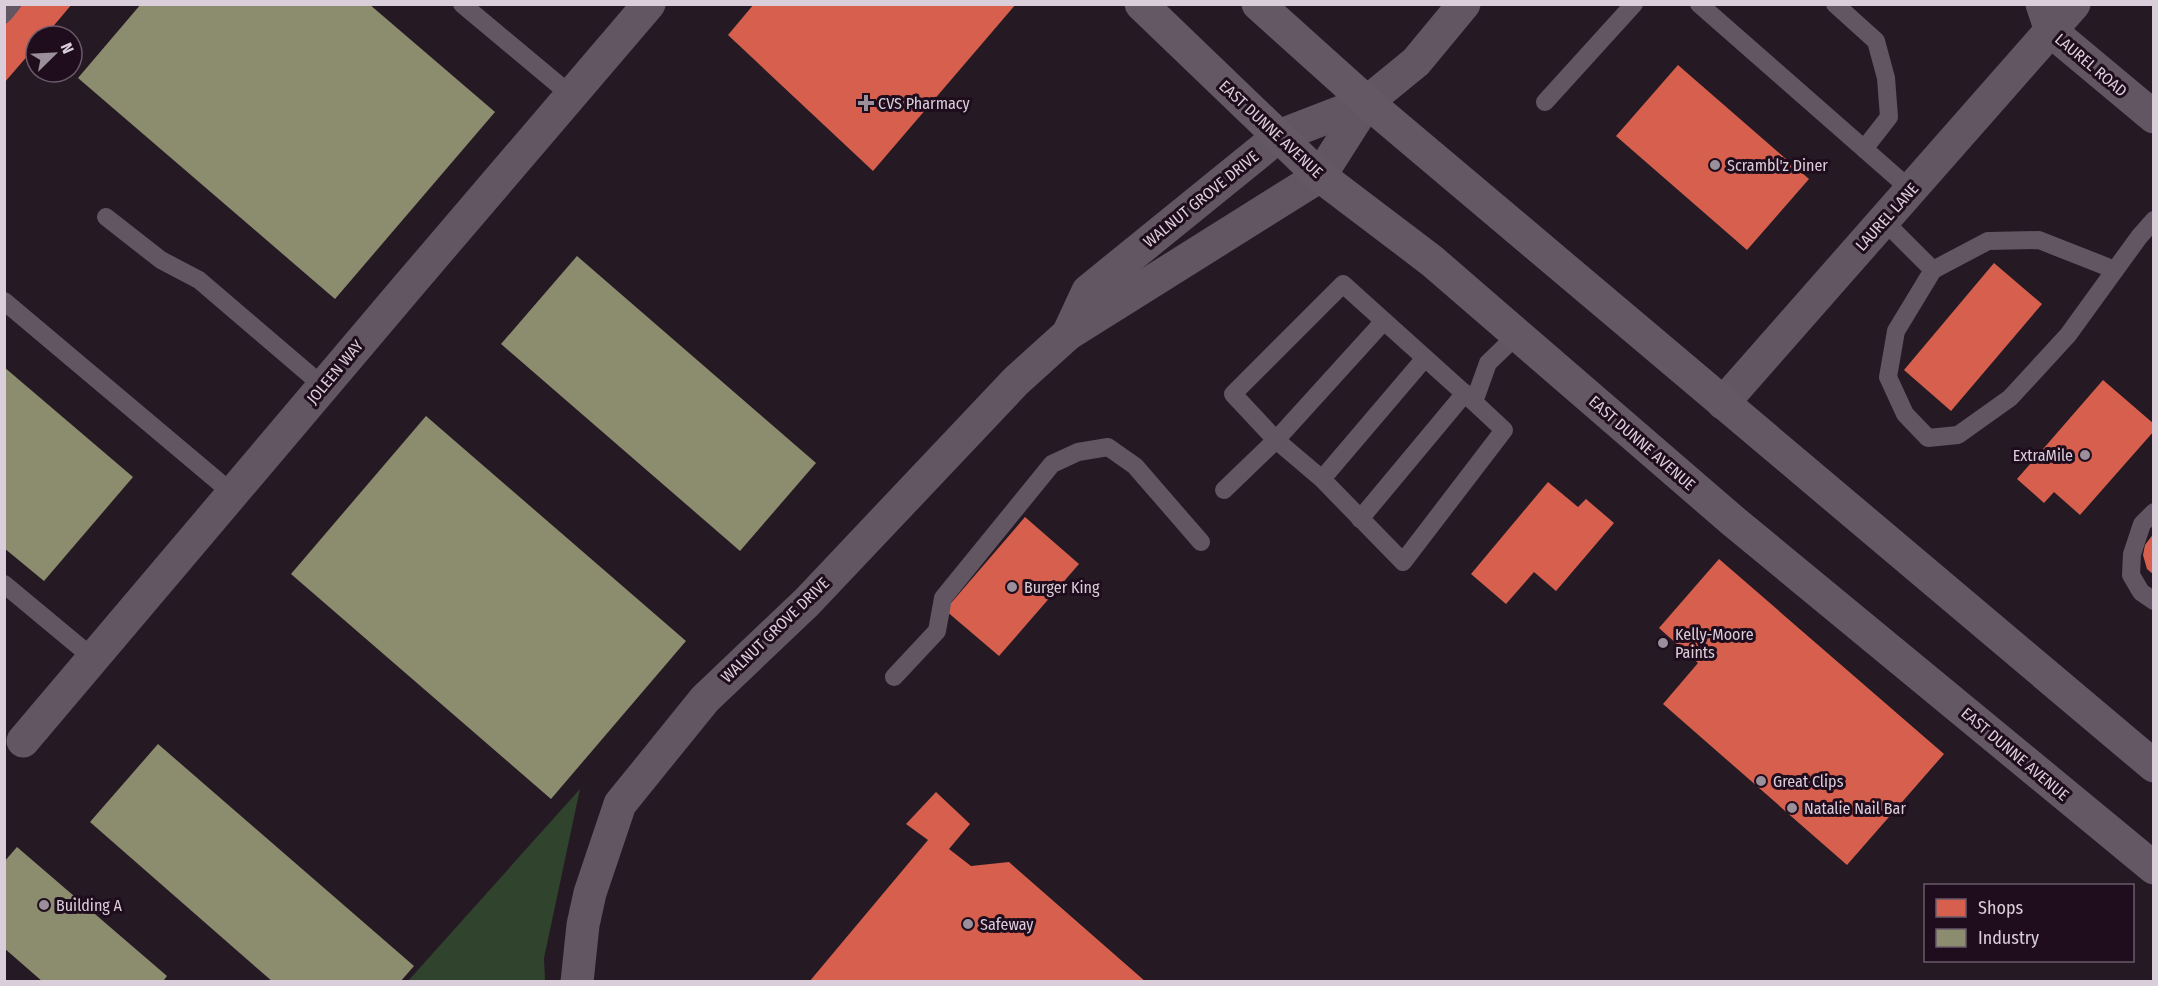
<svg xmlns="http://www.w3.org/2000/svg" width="2158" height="986" viewBox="0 0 2158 986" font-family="'Fira Sans Condensed',sans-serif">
<rect width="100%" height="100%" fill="#251a24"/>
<path fill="#30432c" d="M580,789l-36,169 1,23h-137z"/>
<g fill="#d6604d">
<path d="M23,4h49l-27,32h-9v10l-32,37v-57z"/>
<path d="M754,4h262l-143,167 -145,-136z"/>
<path d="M1678,65l131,114 -62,71 -131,-114z"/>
<path d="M1994,263l48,41 -91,107 -47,-41z"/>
<path d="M2103,380l51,44v7l-74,84 -26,-23 -10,11 -27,-24z"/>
<path d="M1548,482l30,25 8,-8 28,24 -58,68 -22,-19 -28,32 -35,-30z"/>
<path d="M1025,517l54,47 -80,92 -54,-46z"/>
<path d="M2154,533v42l-7,-6 -4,-14 2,-10z"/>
<path d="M1719,559l225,195 -97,111 -184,-161 35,-41 -39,-35z"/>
<path d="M936,792l34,32 -21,25 22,17 38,-4 137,120h-337l119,-142 -22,-16z"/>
</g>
<g fill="#8c8c6e">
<path d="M141,4h228l126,108 -160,187 -257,-221z"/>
<path d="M577,256l239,207 -76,88 -239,-207z"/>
<path d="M4,367l129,110 -89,104 -40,-33z"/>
<path d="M426,416l260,225 -135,158 -260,-225z"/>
<path d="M158,744l256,222 -14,16h-127l-183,-160z"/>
<path d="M17,847l150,129 -3,4 1,2h-122l-39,-34v-86z"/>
</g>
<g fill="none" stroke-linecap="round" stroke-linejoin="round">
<g stroke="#615661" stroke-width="18">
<path d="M462,4l110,92"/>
<path d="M1699,4l212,186"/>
<path d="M1835,4l41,37 10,37 3,39 -25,32"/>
<path d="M4,14l8,-10"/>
<path d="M1545,102l89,-98"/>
<path d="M106,217l55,43 38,20 124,106"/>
<path d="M1884,221l49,49 -37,61 -8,46 17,37 23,24 30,-3 52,-37 58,-63 71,-98 15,-17"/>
<path d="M1933,270l55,-29 51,-1 76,30"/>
<path d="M4,301l228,192"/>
<path d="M1474,402l30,28 -101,132 -81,-83 -46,-39 -43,-46 110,-110 131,118 14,-39 29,-28"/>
<path d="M1322,479l103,-121"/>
<path d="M1224,490l52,-50 108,-119"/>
<path d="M2154,512l-12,12 -10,30 -1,21 10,17 13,9"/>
<path d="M1360,519l105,-126"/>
<path d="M4,584l89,74"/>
<path d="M894,677l43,-46 6,-33 109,-134 26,-12 30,-5 27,19 66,76"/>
</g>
<g stroke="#615661" stroke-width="33">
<path d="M2042,4l9,27 103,86"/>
<path d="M1068,334l20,-43 191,-155 88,-34 49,-40 48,-58"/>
<path d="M1723,403l351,-399"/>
<path d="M23,741l386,-456 240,-281"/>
<path d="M577,982l6,-57 7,-32 30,-89 85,-105 102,-97 209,-221 52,-47 252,-158 47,-74"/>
</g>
<g stroke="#655865" stroke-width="33">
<path d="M1141,4l179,172 112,85 301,260 421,347"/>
<path d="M1258,4l109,98 787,664"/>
</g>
</g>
<g fill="#9b8f9b" stroke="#1f0d1e" stroke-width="2">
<path d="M863 94h6v6h6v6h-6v6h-6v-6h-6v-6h6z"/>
<circle cx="1715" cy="165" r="6"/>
<circle cx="2085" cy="455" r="6"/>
<circle cx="1012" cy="587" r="6"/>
<circle cx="1663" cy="643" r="6"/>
<circle cx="1761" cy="781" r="6"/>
<circle cx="1792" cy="808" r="6"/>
<circle cx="44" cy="905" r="6"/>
<circle cx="968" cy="924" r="6"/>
</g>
<g text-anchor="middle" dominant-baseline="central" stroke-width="6" stroke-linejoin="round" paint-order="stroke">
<g font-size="16" fill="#dbcedb" stroke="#1f0d1e">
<text transform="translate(2091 65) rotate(40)">LAUREL ROAD</text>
<text transform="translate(1271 129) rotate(43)">EAST DUNNE AVENUE</text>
<text transform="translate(1201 199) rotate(-39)">WALNUT GROVE DRIVE</text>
<text transform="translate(1887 217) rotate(-48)">LAUREL LANE</text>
<text transform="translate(335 372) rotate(-50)">JOLEEN WAY</text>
<text transform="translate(1642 443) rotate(41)">EAST DUNNE AVENUE</text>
<text transform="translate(775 630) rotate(-44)">WALNUT GROVE DRIVE</text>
<text transform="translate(2015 754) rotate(40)">EAST DUNNE AVENUE</text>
</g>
<g font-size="16" fill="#dbcedb" stroke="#1f0d1e" text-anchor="start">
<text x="878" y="103">CVS Pharmacy</text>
<text x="1727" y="165">Scrambl'z Diner</text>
<text x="2073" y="455" text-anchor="end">ExtraMile</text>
<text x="1024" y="587">Burger King</text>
<text x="1675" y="634">Kelly-Moore<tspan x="1675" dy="18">Paints</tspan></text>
<text x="1773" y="781">Great Clips</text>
<text x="1804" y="808">Natalie Nail Bar</text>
<text x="56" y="905">Building A</text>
<text x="980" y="924">Safeway</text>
</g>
</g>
<rect width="2158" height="986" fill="none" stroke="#dbcedb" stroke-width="12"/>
<rect x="1924" y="884" width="210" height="78" fill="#1f0d1e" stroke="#6a5a6a" stroke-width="1.5"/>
<rect x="1936" y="899" width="30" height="18" fill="#d6604d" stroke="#6a5a6a" stroke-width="1.5"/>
<text x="1978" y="914" font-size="18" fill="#dbcedb">Shops</text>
<rect x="1936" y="929" width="30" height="18" fill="#8c8c6e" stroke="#6a5a6a" stroke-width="1.5"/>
<text x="1978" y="944" font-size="18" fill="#dbcedb">Industry</text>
<g transform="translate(54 54) rotate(66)"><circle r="28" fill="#1f0d1e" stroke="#6a5a6a" stroke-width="1.5"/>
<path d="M0-4.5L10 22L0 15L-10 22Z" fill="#9b8f9b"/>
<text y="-9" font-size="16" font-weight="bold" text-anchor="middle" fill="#dbcedb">N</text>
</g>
</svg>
